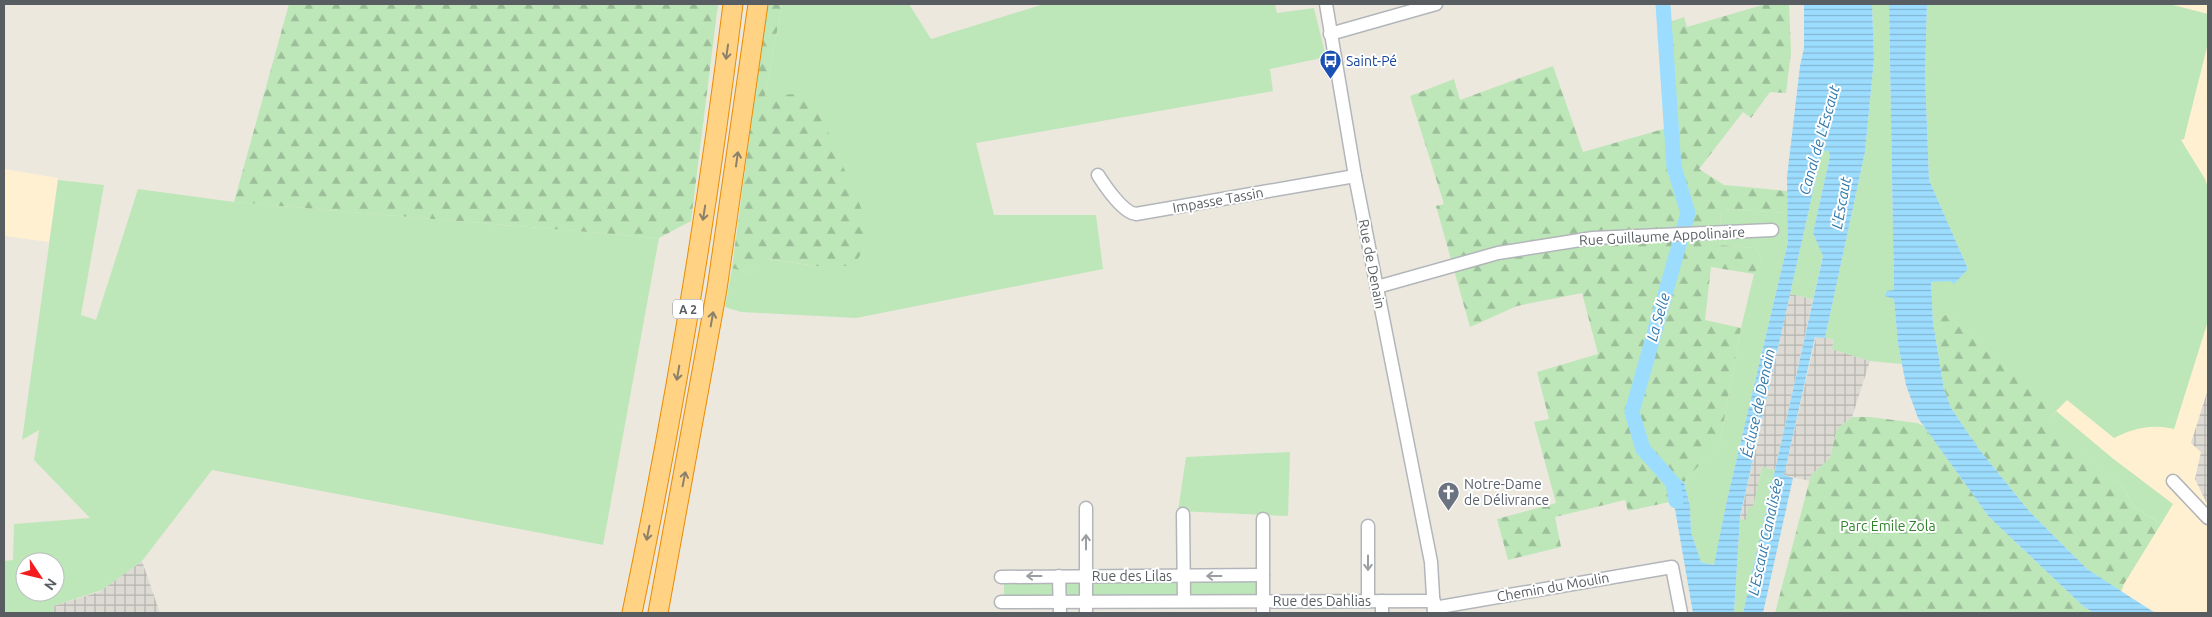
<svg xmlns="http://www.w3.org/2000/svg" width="2212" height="617" viewBox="0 0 2212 617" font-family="Ubuntu,sans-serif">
<defs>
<pattern id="industrial-grid" width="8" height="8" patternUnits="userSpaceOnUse" patternTransform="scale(1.25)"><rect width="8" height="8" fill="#dcdad3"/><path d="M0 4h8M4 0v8" fill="none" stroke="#b5b4af"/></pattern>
<pattern id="forest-firs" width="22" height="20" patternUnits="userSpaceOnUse" patternTransform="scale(1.25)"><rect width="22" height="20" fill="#bde7b8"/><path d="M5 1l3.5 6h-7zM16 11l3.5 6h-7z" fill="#9cbe99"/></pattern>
<pattern id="water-rules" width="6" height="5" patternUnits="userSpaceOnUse" patternTransform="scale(1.25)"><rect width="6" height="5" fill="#9cddff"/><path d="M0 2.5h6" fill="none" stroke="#82b6d2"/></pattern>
</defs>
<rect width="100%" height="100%" fill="#ece8de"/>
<g fill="#fff0d1">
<path d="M2169,4h39v10z"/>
<path d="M2208,43v570h-51l-36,-21 3,-8 -13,-127 -55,-46 51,-54 -3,-209 80,-9z"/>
<path d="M4,169l54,9 -9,64 -45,-6z"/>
</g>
<g fill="url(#industrial-grid)">
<path d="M1790,294l23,5 -38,171 -13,-3 -9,41 -7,12 -6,-1z"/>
<path d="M1816,337l18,2 -2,10 38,12 -18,56 -15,12 -7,29 -18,17 -2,6 -26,-6z"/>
<path d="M2208,389v117l-13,-27 6,-27 -10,-9z"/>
<path d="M142,561l18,52h-107v-7l46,-14z"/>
</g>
<g fill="#bde7b8" fill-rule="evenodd">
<path d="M782,4h127l22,35 113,-35h231l2,9 37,-5 12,49 -56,12 3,22 -297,52 18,72h102l7,54 -247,49 -115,-6 -16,-5 7,-39 16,5 20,-14 48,7h38l-89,-170z"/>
<path d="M1872,4h17l5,286 -7,2 -1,4 8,3 4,45 4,20 -32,-3 -38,-12 2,-10 -9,-1 40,-186 9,-93z"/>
<path d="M1927,4h242l39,10v29l-24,96 -3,1 24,39 3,10v132l-34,108c-22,-5 -40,-1 -60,9l-47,-38 -11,11 55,46 62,47 -12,20 -29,-19 -9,-18 -77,-64 10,-11 -109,-98 -14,9 -2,-42h19l18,-12 -39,-89 -4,-106z"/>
<path d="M1824,151h5l1,5 -17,77 10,22 -10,44 -23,-5 31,-138z"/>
<path d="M58,180l46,5 -23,130 15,5 42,-131 96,13 425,36 -56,307 -391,-75 -70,91 -40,29 -49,16v7h-49v-52l9,-1 1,-36 76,-6 -56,-58 5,-30 -17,10zM25,562h30v30h-30z"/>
<path d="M1721,209l67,4v29l-61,258 -12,65 -14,-3 -10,-30 -1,-26 -6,-24 36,-40 21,-114 13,-54 8,-13 -6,-13 -37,-3z"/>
<path d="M1290,452l-2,64 -110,-5 8,-54z"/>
<path d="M1762,467l13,3 -32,143h-9l6,-94 6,1 2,-13h5z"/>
<path d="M1055,579l1,18 -52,2v-19z"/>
<path d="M1178,579l1,17 -89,2 -1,-18z"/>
<path d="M1258,579v18h-69v-17z"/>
<path d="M1068,581l12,1 2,3 -2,12 -12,1 -3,-3v-12z"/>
</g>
<g fill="url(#forest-firs)">
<path d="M289,4h429l-27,217 -32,17 -425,-36z"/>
<path d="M767,4h15l-17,92 46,-3 61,140 -18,33h-38l-47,-7 -21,14 -16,-5z"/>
<path d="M1766,4h23l2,48 -5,41 -16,-1 -19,26 -8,-6 -44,57 25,16 63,6 1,22 -67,-4 -2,36 37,3 6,13 -8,13 -43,-7 -6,53 36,8 -21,114 -36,40 -9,-5 -4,9 3,15 -46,10 -3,-11 -70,17 6,30 -53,13 -11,-41 59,-16 -22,-81 15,-3 -12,-47 61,-18 -16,-61 -65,13 -47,21 -34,-121 8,-2 -34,-108 44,-17 6,21 93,-34 30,86 84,-24 -8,-102 25,-9 3,10z"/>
<path d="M1947,314l109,97 -9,12 76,64 9,18 29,19 -37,60 -3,8 -34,-23 -58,-58 -51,-63 -27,-40 -7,-19 -11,-66z"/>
<path d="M1852,417h18l47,6 7,3 65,91 94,89 11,7h-319l36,-138 19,-17 7,-29z"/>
</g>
<g fill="url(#water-rules)">
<path d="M1804,4h68l2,55 -9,93 -40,186 -10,-1 -31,138 9,3 -30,135h-20l80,-357 -10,-23 17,-77 -1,-5h-5l-3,5 -81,361 -6,96h-41l-22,-127 4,-9 9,5 6,24 1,26 10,30 13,3 13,-65 61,-258 -1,-65 13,-111 4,-18z"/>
<path d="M1889,4h38l-2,70 4,106 39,89 -14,15 -4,-3 -19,1 2,41 11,66 7,19 27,40 51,63 58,58 68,44h-61l-11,-7 -94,-89 -71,-99 -12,-33 -8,-41 -4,-45 -9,-3 2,-5 7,-1z"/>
</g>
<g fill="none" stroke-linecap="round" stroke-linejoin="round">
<path stroke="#9cddff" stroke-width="15" d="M1663,4l11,163 14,46 -56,199 11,37 30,34 3,18"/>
<defs>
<g id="minor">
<path d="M1326,4l29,172 76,386 3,51"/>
<path d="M1330,34l106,-30"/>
<path d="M1098,175c7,11 25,38 38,39l219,-38"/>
<path d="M1377,287l121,-34 95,-15 179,-8"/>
<path d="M2173,481l35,37"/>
<path d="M1183,514l1,87"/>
<path d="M1263,519v94"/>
<path d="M1059,576l1,37"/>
<path d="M1001,577l262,-2"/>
<path d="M1368,601v-75"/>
<path d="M1001,602l433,-1"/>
<path d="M1434,608l238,-41 9,46"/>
<path d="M1086,613v-105"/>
<path d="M1382,613v-12"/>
</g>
<g id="highway">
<path d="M632,613c42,-201 76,-405 101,-609"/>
<path d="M658,613l59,-324 41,-285"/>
</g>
</defs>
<use href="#minor" stroke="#b2b6bb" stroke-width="15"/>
<use href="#highway" stroke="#eb8b00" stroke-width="21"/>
<use href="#minor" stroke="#fff" stroke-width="12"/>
<use href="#highway" stroke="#ffd383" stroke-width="19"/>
</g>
<defs><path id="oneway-shaft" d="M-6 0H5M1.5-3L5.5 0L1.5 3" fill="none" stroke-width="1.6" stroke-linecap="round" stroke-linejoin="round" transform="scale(1.25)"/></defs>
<g stroke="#8a806b">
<use href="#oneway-shaft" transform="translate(727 52) rotate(98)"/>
<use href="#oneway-shaft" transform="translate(737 159) rotate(-82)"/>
<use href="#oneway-shaft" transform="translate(704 213) rotate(99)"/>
<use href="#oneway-shaft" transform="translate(712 319) rotate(-80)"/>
<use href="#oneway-shaft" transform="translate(678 373) rotate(100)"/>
<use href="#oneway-shaft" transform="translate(684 479) rotate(-79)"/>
<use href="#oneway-shaft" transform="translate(648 533) rotate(101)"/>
</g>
<g stroke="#9b9ea0">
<use href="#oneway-shaft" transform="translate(1086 542) rotate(-90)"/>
<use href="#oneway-shaft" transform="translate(1368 563) rotate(90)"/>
<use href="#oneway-shaft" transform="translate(1034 576) rotate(180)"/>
<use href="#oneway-shaft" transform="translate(1214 576) rotate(180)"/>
</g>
<defs>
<symbol id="bus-pin" viewBox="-11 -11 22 30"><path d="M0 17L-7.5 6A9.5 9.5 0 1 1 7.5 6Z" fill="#1a4fb4" stroke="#fff"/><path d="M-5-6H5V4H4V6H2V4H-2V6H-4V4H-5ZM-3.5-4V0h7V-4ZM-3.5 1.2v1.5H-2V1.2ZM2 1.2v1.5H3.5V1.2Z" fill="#fff"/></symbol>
<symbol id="church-pin" viewBox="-11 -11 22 30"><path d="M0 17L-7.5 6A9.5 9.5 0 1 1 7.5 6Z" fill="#6b7280" stroke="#fff"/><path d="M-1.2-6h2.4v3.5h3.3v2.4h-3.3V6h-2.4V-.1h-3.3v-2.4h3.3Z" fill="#fff"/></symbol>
</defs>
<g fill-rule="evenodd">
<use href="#bus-pin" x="1318" y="48" width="25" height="34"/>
<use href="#church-pin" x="1436" y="480" width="25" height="34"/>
</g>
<g text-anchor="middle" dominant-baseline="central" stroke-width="4" stroke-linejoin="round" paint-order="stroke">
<rect fill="#fff" stroke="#8a8e90" stroke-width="1" x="673" y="299.5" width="30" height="19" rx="4"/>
<g font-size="12" font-weight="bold" fill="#585d61">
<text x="688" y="309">A 2</text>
</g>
<g font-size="14" fill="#164399" stroke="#fff" text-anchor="start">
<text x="1346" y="61">Saint-Pé</text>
</g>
<g font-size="14" fill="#585d61" stroke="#fff">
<text transform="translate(1218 200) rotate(-10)">Impasse Tassin</text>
<text transform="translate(1662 236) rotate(-3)">Rue Guillaume Appolinaire</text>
<text transform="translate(1372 264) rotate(79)">Rue de Denain</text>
<text x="1132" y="576">Rue des Lilas</text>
<text transform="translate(1553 587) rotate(-10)">Chemin du Moulin</text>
<text x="1322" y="601">Rue des Dahlias</text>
</g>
<g font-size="14" fill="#5b616d" stroke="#fff" text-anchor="start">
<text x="1464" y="484">Notre-Dame<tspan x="1464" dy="16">de Délivrance</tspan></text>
</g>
<g font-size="14" fill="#31832e" stroke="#fff">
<text x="1888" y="526">Parc Émile Zola</text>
</g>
<g font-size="15" font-style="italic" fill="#317aae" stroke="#fff">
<text transform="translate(1819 140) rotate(-74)">Canal de L'Escaut</text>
<text transform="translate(1841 203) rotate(-80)">L'Escaut</text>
<text transform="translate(1658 317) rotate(-74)">La Selle</text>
<text transform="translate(1758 403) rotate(-78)">Écluse de Denain</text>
<text transform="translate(1765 537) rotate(-78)">L'Escaut Canalisée</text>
</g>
</g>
<rect width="2212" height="617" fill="none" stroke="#585d61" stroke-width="10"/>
<g transform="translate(40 577) rotate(125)"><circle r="24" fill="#ffffff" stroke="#bcbec0"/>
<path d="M0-4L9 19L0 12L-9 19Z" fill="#f51c20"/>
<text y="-8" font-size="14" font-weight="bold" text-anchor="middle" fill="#585d61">N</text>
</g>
</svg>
